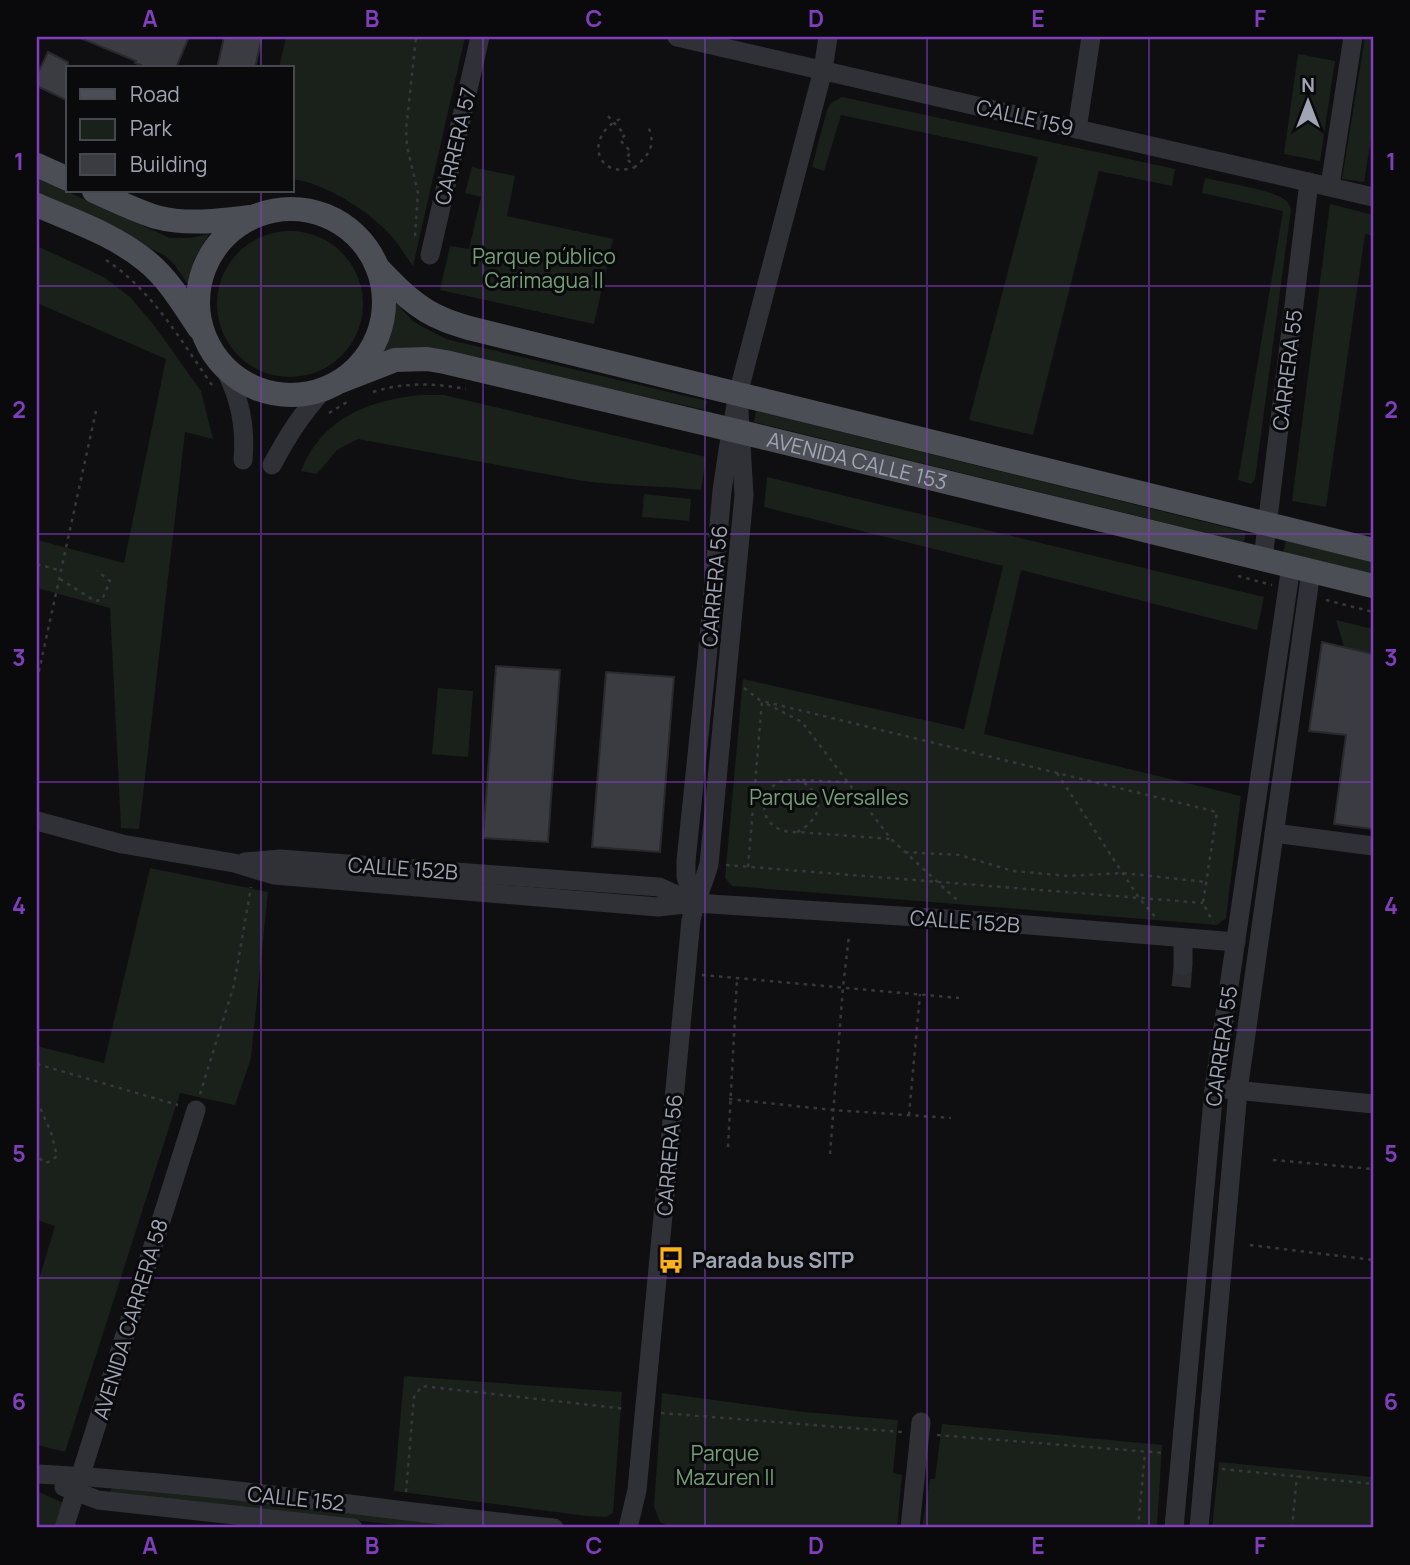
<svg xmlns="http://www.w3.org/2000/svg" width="1410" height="1565" viewBox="0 0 1410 1565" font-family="Manrope,sans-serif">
<rect width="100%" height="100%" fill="#0f0f11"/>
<g fill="#19211a">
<path d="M286,37h179l-52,229c-7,-9 -12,-18 -19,-27 -20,-25 -70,-57 -102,-60v-111h-13z"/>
<path d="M1365,37h8v89l-9,56 -22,-3z"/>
<path d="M1298,54l37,7 -15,100 -36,-7z"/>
<path d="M842,97l333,72 -3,17 -73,-15 -66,264 -64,-15 69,-263 -197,-42 -17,56 -12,-4 15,-57 4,-7z"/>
<path d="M472,167l43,9 -8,40 106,23 -19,85 -154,-34 10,-44 19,3 12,-52 -16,-4z"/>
<path d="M37,178l133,60h20l19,-4 -15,26 -3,23h-4l-13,-19 -10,-9 -127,-59z"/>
<path d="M1205,178c16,4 69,12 80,22 4,3 4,4 6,9l-36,270 -4,5 -13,-4 45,-269 -81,-18z"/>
<path d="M1330,204l43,11v21l-8,-2 -39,273 -34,-6z"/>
<circle cx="290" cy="304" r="73"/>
<path d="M37,246l67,31 26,20 23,27 48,67 12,48 -28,-7 -46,397 -18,-1 -11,-220 -73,-20v-48l87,23 42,-204 -129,-56z"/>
<path d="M395,302l19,20 32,17 261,62 -2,9 -262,-59 -63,3 11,-24 2,-27z"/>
<path d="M420,395h24l262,62 -5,33c-39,-4 -78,-4 -118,-9l-225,-42 -21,11 -20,24 -16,-3c21,-53 66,-70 119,-76z"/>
<path d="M756,411l490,121 -2,10 -490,-120z"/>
<path d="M767,477l497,120 -7,33 -236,-60 -37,164 257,62 -15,122 -9,7 -485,-39 -7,-8 18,-199 221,50 39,-163 -239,-59z"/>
<path d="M644,494l47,5 -2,22 -47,-4z"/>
<path d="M1286,540l87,22v13l-90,-22z"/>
<path d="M1336,620l37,9v25l-29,-7z"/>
<path d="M438,688l35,3 -5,66 -36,-3z"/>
<path d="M150,868l118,24 -17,166 -16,47 -55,-12 -115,359 -28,-7v-159l18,-60 -18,-6v-174l67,17z"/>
<path d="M404,1376l218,16 -9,121 -7,4 -20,-1 -192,-25z"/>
<path d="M662,1393l142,19 94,8 -5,53 9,2 -5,53h-201l-30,-3 -6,-3 -6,-16z"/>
<path d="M942,1424l220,21 -5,83h-235l8,-49h5z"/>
<path d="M1219,1462l154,15v51h-161z"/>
<path d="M113,1486l370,42h-59l-315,-35z"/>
<path d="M37,1491l26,12 -8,25h-18z"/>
</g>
<g fill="#3b3c41" stroke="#29292d" stroke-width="2">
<path d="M78,37h111l-13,31h-28l-13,-5 1,-2z"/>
<path d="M224,37h38l-7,31h-38z"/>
<path d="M48,52l20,10v39l-31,-15v-11z"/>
<path d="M1322,642l51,12v175l-39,-5 12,-89 -37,-4z"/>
<path d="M496,666l64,4 -12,172 -65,-4z"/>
<path d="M606,672l68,5 -14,175 -68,-5z"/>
</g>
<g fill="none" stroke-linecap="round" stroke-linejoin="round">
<path stroke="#2c2d31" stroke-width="19" stroke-dasharray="19 10" stroke-linecap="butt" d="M1181,987l2,-21"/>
<g stroke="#36383d" stroke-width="2.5" stroke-dasharray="3.5 5" stroke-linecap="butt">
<path d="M608,116l17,19 -5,5 11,12 -5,6 9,9c15,-13 21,-22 13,-41"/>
<path d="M620,119c-37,18 -23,62 15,48"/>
<path d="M415,236l3,-43 -11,-47 -1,-16 10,-93"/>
<path d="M106,260c47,31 75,81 106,125"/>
<path d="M373,392c31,-10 61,-9 93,-3"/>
<path d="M329,413l18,-11"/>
<path d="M37,564l25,7"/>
<path d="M1238,576l34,9"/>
<path d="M60,579l35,22 7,-1 8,-19 -13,-10"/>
<path d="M1326,600l47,12"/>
<path d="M37,680l59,-269"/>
<path d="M744,688l17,13"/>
<path d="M767,704l35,18 89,117 66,61"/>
<path d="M1057,773l82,125 17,20"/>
<path d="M802,780l45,2"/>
<path d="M797,832c18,-9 29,-26 14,-43 -5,-6 -11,-9 -19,-9 -35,-2 -41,54 5,52l94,7"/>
<path d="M905,852l54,3 54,16 55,5 55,-3 83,9"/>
<path d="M726,865l477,38"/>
<path d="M748,867l14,-166 455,111 -14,91 10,19"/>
<path d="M702,975l257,23"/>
<path d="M37,1064l141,41"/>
<path d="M200,1094l34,-109 17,-98"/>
<path d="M729,1099l104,11 118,8"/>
<path d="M37,1101l14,31 6,24 -6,5 -6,2 -8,-7"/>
<path d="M909,1115l11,-121"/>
<path d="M728,1147l9,-168"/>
<path d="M830,1154l13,-167 6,-51"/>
<path d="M1273,1160l100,9"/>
<path d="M1250,1245l123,15"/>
<path d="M661,1413l241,19"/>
<path d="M937,1435l227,18"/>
<path d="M1222,1469l151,15"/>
<path d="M406,1492l8,-95 8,-11 204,23"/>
<path d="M1138,1528l7,-76"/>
<path d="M1292,1528l5,-52"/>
</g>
<g stroke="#303136" stroke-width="19">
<path d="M677,37l696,160"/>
<path d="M1077,129l14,-92"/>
<path d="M1330,186l23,-149"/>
<path d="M430,255l50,-218"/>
<path d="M225,369c15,30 21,57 18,91"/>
<path d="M272,465c16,-30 29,-50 52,-76"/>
<path d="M1263,559l46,-377"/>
<path d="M37,821l85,23 112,19 40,12 384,32 37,-4 285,18 256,21"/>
<path d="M1274,833l99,13"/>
<path d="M245,862l35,-3 379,28 35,16"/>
<path d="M695,903l-9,-26v-16l21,-202 15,-168 6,-41 10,-56 85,-324 5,-33"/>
<path d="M1183,938v28"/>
<path d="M1225,1089l148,15"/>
<path d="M37,1474c173,9 345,36 517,54"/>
<path d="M64,1487l34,13 255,28"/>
<path d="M64,1528l132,-418"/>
<path d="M628,1528l9,-38 54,-570c4,-19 13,-37 18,-56l35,-369 -6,-101"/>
<path d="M910,1528l11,-106"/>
<path d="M1174,1528l40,-440 77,-522"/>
<path d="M1199,1528l39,-437 73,-520"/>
</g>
<g stroke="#4c4e55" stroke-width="24">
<path d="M37,165l31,14"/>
<path d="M94,191c20,9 40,19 62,26 30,8 63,4 94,0"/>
<path d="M37,205c36,16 76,29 108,55 23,18 38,44 54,68"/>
<circle cx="291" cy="302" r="93"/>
<path d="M378,268c19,20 39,41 65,51 8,4 17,6 26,9l904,222"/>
<path id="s1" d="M341,381l54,-21 32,-1 18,3 296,70 632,154"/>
</g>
</g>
<path fill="none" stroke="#803ebd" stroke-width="2" stroke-opacity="0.55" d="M261,37v31M483,37v1491M705,37v1491M927,37v1491M1149,37v1491M261,191v1337M37,286h1336M37,534h1336M37,782h1336M37,1030h1336M37,1278h1336"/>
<defs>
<symbol id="bus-bare" viewBox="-9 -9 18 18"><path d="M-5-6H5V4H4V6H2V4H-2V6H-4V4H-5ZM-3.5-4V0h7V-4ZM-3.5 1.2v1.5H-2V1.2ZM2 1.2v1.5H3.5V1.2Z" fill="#ffb219" stroke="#0a0a0c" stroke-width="2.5" paint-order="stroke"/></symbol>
</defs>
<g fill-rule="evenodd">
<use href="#bus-bare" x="652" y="1241" width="38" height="38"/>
</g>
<g text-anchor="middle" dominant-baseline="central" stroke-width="6" stroke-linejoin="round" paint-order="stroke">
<g font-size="21" fill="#9fa5b3" stroke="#0a0a0c">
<text transform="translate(1025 117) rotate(13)">CALLE 159</text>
<text transform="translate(455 146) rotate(-77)">CARRERA 57</text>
<text transform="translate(1287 370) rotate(-83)">CARRERA 55</text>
<text stroke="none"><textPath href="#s1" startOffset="532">AVENIDA CALLE 153</textPath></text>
<text transform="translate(714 586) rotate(-85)">CARRERA 56</text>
<text transform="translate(403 868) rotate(4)">CALLE 152B</text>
<text transform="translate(965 921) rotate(4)">CALLE 152B</text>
<text transform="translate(1221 1046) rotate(-82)">CARRERA 55</text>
<text transform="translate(669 1155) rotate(-85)">CARRERA 56</text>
<text transform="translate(130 1319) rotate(-73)">AVENIDA CARRERA 58</text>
<text transform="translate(296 1498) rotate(6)">CALLE 152</text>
</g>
<g font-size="21" fill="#74a077" stroke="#0a0a0c">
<text x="544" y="256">Parque público<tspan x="544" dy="24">Carimagua II</tspan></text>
<text x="829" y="797">Parque Versalles</text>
<text x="725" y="1453">Parque<tspan x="725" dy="24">Mazuren II</tspan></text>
</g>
<g font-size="21" font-weight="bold" fill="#9fa5b3" stroke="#0a0a0c" text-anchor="start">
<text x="692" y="1260">Parada bus SITP</text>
</g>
</g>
<rect width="1410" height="1565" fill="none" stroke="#0a0a0c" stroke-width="77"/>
<rect x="66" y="66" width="228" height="126" fill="#0a0a0c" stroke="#46484f" stroke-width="2"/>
<rect x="80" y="89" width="35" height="10" fill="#4c4e55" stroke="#46484f" stroke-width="2"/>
<text x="130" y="102" font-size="21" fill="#9fa5b3">Road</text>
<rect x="80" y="119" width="35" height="21" fill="#19211a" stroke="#46484f" stroke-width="2"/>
<text x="130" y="136" font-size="21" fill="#9fa5b3">Park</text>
<rect x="80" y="154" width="35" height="21" fill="#3b3c41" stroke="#46484f" stroke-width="2"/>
<text x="130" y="172" font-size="21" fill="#9fa5b3">Building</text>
<g transform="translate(1308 102)" stroke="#0a0a0c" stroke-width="5" paint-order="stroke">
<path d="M0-5L12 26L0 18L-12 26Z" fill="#9fa5b3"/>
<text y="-10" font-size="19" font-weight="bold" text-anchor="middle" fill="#9fa5b3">N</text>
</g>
<rect x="38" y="38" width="1334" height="1488" fill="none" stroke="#803ebd" stroke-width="2.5"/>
<g font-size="23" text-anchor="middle" font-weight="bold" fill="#803ebd">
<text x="150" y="27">A</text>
<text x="372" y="27">B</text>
<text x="594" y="27">C</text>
<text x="816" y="27">D</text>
<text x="1038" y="27">E</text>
<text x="1260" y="27">F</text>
<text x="19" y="170">1</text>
<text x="1391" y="170">1</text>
<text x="19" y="418">2</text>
<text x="1391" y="418">2</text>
<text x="19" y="666">3</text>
<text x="1391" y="666">3</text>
<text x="19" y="914">4</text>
<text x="1391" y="914">4</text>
<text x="19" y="1162">5</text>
<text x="1391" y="1162">5</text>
<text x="19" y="1410">6</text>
<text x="1391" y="1410">6</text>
<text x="150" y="1554">A</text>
<text x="372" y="1554">B</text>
<text x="594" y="1554">C</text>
<text x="816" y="1554">D</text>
<text x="1038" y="1554">E</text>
<text x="1260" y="1554">F</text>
</g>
</svg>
